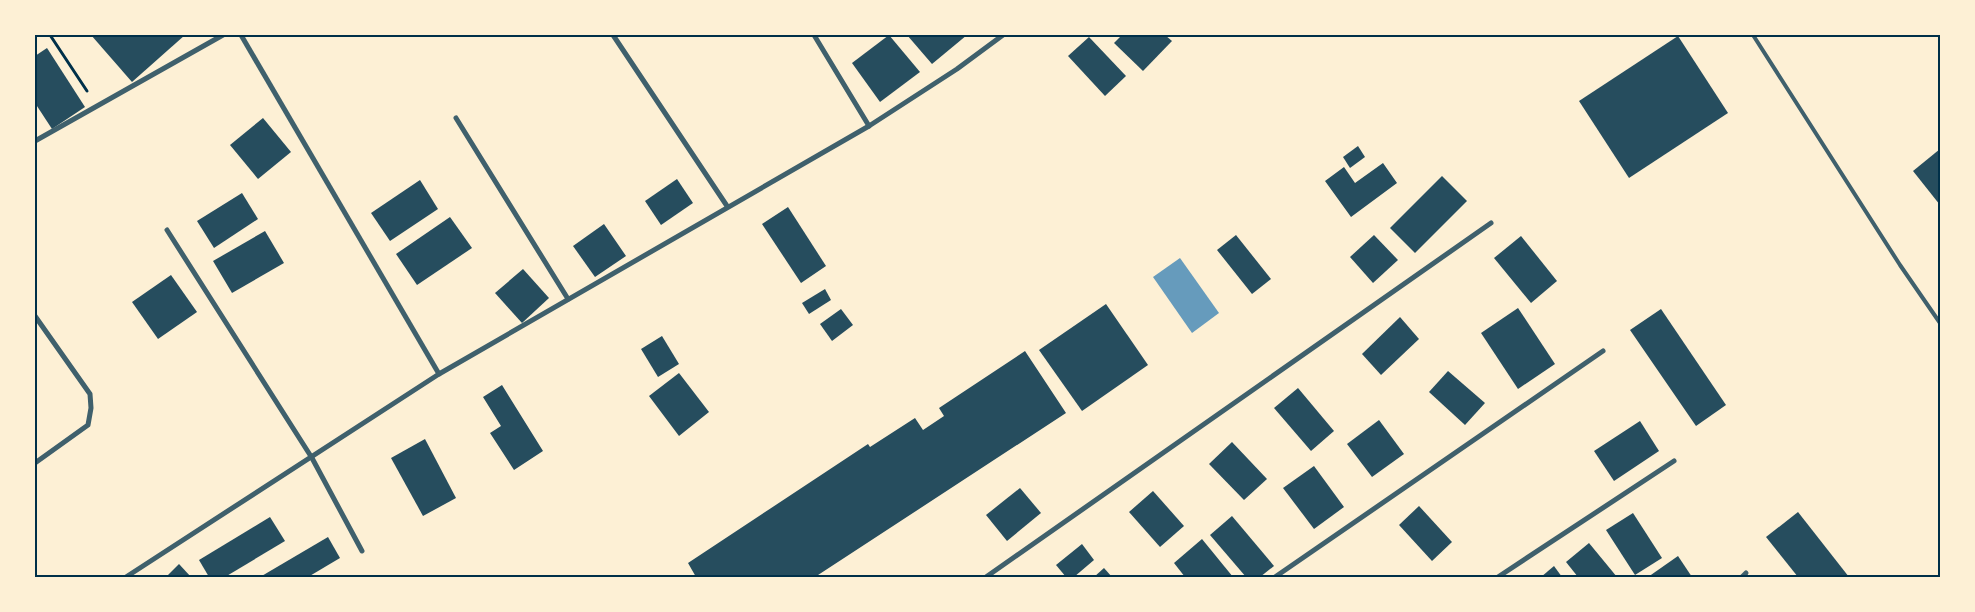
<svg xmlns="http://www.w3.org/2000/svg" width="1975" height="612" viewBox="0 0 1975 612" font-family="Manrope,sans-serif">
<rect width="100%" height="100%" fill="#fdf0d5"/>
<path fill="#669bbc" d="M1180,258l39,55 -27,20 -39,-56z"/>
<g fill="#264d5e">
<path d="M91,35h94l-53,47z"/>
<path d="M889,35l31,37 -40,30 -28,-39z"/>
<path d="M907,35h60l-35,29z"/>
<path d="M1122,35h43l7,6 -29,30 -29,-28z"/>
<path d="M1678,36l50,77 -99,65 -50,-77z"/>
<path d="M1089,37l37,39 -21,20 -37,-40z"/>
<path d="M47,48l38,59 -33,22 -17,-26v-47z"/>
<path d="M263,118l28,34 -33,27 -28,-34z"/>
<path d="M1358,146l7,11 -15,11 -7,-11z"/>
<path d="M1940,149v56l-27,-34z"/>
<path d="M1383,163l14,20 -46,34 -26,-36 19,-14 11,16z"/>
<path d="M1442,176l25,25 -52,52 -25,-25z"/>
<path d="M677,179l16,24 -32,22 -16,-24z"/>
<path d="M420,180l18,29 -48,32 -19,-28z"/>
<path d="M242,193l16,26 -44,29 -17,-27z"/>
<path d="M788,207l38,59 -25,17 -39,-59z"/>
<path d="M450,217l22,31 -55,37 -21,-31z"/>
<path d="M604,224l22,32 -31,21 -22,-31z"/>
<path d="M265,231l19,32 -52,30 -19,-32z"/>
<path d="M1236,235l35,44 -19,15 -35,-44z"/>
<path d="M1374,235l24,25 -25,23 -23,-26z"/>
<path d="M1521,236l36,45 -26,22 -37,-45z"/>
<path d="M523,269l26,29 -27,25 -27,-30z"/>
<path d="M171,275l26,37 -39,27 -26,-37z"/>
<path d="M825,289l6,11 -22,14 -7,-11z"/>
<path d="M1106,304l42,61 -66,46 -43,-61z"/>
<path d="M1518,308l37,56 -37,25 -37,-56z"/>
<path d="M841,309l12,16 -21,16 -12,-17z"/>
<path d="M1661,309l65,96 -30,21 -66,-96z"/>
<path d="M1400,317l19,22 -38,36 -19,-21z"/>
<path d="M662,336l17,28 -21,13 -17,-28z"/>
<path d="M1025,351l41,62 -251,164h-119l-8,-14 180,-119 2,3 45,-29 8,12 21,-14 -5,-8z"/>
<path d="M1448,371l37,32 -20,22 -36,-33z"/>
<path d="M679,373l30,39 -30,24 -30,-40z"/>
<path d="M502,385l41,66 -29,19 -24,-37 11,-7 -18,-29z"/>
<path d="M1298,388l36,43 -23,20 -37,-43z"/>
<path d="M1379,420l25,34 -32,23 -25,-33z"/>
<path d="M1640,421l19,30 -45,30 -20,-30z"/>
<path d="M425,439l31,59 -33,18 -32,-58z"/>
<path d="M1232,442l35,37 -23,21 -35,-36z"/>
<path d="M1314,466l30,41 -30,22 -31,-41z"/>
<path d="M1020,488l21,25 -34,28 -21,-26z"/>
<path d="M1153,491l31,35 -24,21 -31,-35z"/>
<path d="M1419,506l33,36 -20,19 -33,-36z"/>
<path d="M1798,512l51,65h-51l-32,-40z"/>
<path d="M1633,513l29,45 -27,17 -29,-45z"/>
<path d="M1232,516l42,50 -14,11h-14l-36,-42z"/>
<path d="M270,517l15,24 -60,36h-16l-10,-17z"/>
<path d="M328,537l12,21 -32,19h-48z"/>
<path d="M1202,539l31,38h-48l-11,-14z"/>
<path d="M1589,543l28,34h-39l-12,-15z"/>
<path d="M1082,544l12,16 -20,17h-8l-10,-12z"/>
<path d="M1678,556l14,21h-44z"/>
<path d="M179,564l12,13h-25z"/>
<path d="M1554,566l8,11h-21z"/>
<path d="M1104,568l8,9h-18z"/>
</g>
<g fill="none" stroke-linecap="round" stroke-linejoin="round">
<path stroke="#003049" stroke-width="3" d="M50,35l37,56"/>
<path stroke="#3f606c" stroke-width="4" d="M1753,35l147,230 40,58"/>
<g stroke="#3f606c" stroke-width="5">
<path d="M241,35l198,339"/>
<path d="M613,35l114,171"/>
<path d="M814,35l55,91"/>
<path d="M456,118l112,181"/>
<path d="M35,141l188,-106"/>
<path d="M167,230l145,228 50,93"/>
<path d="M35,316l55,78 1,14 -3,17 -53,38"/>
<path d="M126,577l313,-203 430,-248 88,-57 46,-34"/>
<path d="M986,577l505,-354"/>
<path d="M1275,577l328,-226"/>
<path d="M1498,577l176,-116"/>
<path d="M1742,577l4,-4"/>
</g>
</g>
<rect width="1975" height="612" fill="none" stroke="#fdf0d5" stroke-width="72"/>
<rect x="36" y="36" width="1903" height="540" fill="none" stroke="#003049" stroke-width="2"/>
</svg>
